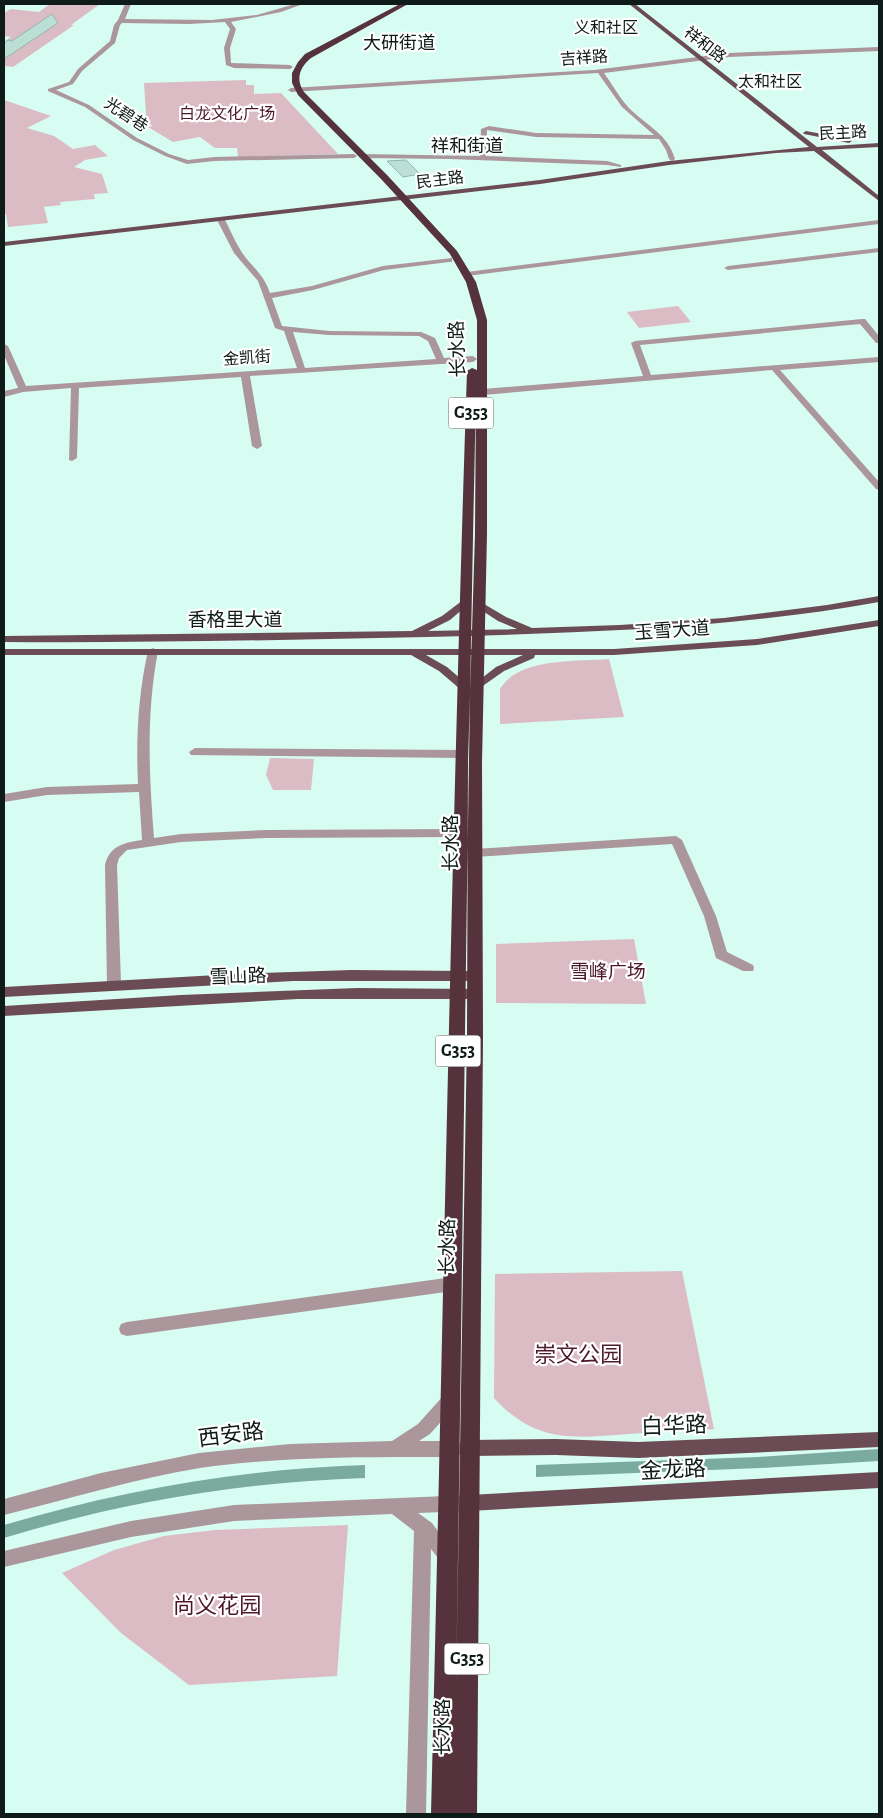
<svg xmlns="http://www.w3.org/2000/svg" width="883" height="1818" viewBox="0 0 883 1818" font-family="'Alegreya Sans','Noto Sans SC',sans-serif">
<rect width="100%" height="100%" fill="#d7fcf2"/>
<g fill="#dbbcc4">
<path d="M50,4h50l-29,21h3l-61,42 -9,-1v-24l7,-5 -7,-1v-23l7,-4 28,3z"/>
<path d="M246,80v5h8v9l27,-1 57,61 -100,3 -1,-9h-22l-15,-11 -27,5 -25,-15 5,-1 -11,-7 4,-5 -2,-31z"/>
<path d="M4,100l47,16 -24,12 27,8 19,13 22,-4 13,11 -23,4 -11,7 28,7 6,19 -14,1 1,5 -35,3 1,3 -17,2 4,16 -40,4 -2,-13h-2z"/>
<path d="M678,306l13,16 -52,6 -12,-16z"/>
<path d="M609,659l15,58 -124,7v-35c19,-32 76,-27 109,-30z"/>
<path d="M270,758l44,1 -3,31h-38l-7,-15z"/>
<path d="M634,939l12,65 -150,-1v-59z"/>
<path d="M682,1271l32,158c-28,1 -56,3 -85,5 -56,4 -93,10 -135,-36l1,-124z"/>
<path d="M348,1525l-11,151 -148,9 -68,-52 -59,-60 52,-23 50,-14 51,-6z"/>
</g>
<g fill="#7baa9f">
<path d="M879,1449v12l-119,7 -224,9v-12l222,-8z"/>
<path d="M365,1465v13c-124,4 -243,24 -361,60v-13c118,-35 237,-56 361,-60z"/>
</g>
<g fill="#bbdfd5" stroke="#93b6ad">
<path d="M52,14l6,9 -54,36v-16l4,-3 4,1z"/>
<path d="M406,160l14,14 -17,3 -16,-16z"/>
</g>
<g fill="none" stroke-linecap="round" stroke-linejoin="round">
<g fill="#aa969b" fill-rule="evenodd">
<path d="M125,4h6l-6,15 87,1 45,-5 38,-11h8l-22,8 -50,10 5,7 -6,19 1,15 59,2 3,2 -3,2 -56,-1 -8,-3 -2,-17 6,-19 -5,-7 -36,2 -67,-1 -2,2 -5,18 -33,28 -9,13 -17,6 33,15 48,33 32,16 19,6 26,-3 140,-3 3,2 -3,2 -140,3 -27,3 -22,-8 -32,-16 -48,-33 -37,-16v-2l21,-7 9,-13 32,-28 4,-16 4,-5z"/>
<path d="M879,47v4l-150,6 -125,16c8,11 15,24 25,35 18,18 39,26 46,51l-3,2 -3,-2 -3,-9 -7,-11 -123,-2 -49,-7 -1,26 121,5 14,4v2l-14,-2 -157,-6 -88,-1 -3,-2 3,-2 118,2 1,-27 8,-3 47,7 118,2 -32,-28 -24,-34 -307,19 -3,-2 3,-2 303,-18 135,-17z"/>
<path d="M218,218h6c6,11 10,22 17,33 10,16 22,21 29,42l42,-7 71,-20 69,-8v4h-3l-65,8 -71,20 -41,8 10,28 47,5 92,1 14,6 9,20 29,-2 4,3 -4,3 -223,14 12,70 -5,3 -5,-3 -11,-69 -162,11 -2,70 -5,3 -3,-1 2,-72 -48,4 -19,5v-6l14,-3 -14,-33v-11l4,2 18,40 271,-18 -13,-37 -9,-3 -17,-47 -24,-28 -17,-33zM293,332l36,3 90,1 9,5 8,18 -131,9z"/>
<path d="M879,220v4l-412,52 -4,-2 4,-2z"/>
<path d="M879,248v4l-151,18 -4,-2 4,-2z"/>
<path d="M862,319h3l14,17v7h-3l-16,-19 -220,21 11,30 228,-18v5l-99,8 99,112v8l-3,-1 -104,-119 -289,25 -4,-3 4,-3 160,-13 -12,-33 4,-2z"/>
<path d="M153,648l5,3c-12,63 -9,124 -4,187l27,-4 85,-4 194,-1 6,4 -6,4 -194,1 -85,4 -54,8 -8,8 -2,7 4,119 -2,3h-10l-2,-3 -2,-119c5,-20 19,-22 37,-25l-3,-48 -92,3 -43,7v-8l43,-7 91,-3c-2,-45 0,-89 10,-133z"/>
<path d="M195,748l266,2 6,4 -6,4 -270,-3 -2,-3z"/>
<path d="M676,836l6,4 34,76 11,36 26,13 1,3 -1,3h-10l-27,-13 -12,-42 -32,-72 -197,13 -6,-4 6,-4z"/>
<path d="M453,1277l5,2 3,5 -3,5 -5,2 -326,45 -6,-2 -2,-5 2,-5 6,-2z"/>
<path d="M450,1393l6,2 2,5 -2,5 -26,29 -11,7h36l6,3 2,5 -2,5 -6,3c-85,0 -170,-1 -255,11 -67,11 -131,31 -196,47v-16l97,-26 98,-20 91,-9 102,-3 26,-17 26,-29z"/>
<path d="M469,1495l6,2 2,6 -2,6 -6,2 -51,2 14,10 24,33 -3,6 -6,2 -6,-2 -10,-13 -5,265h-20l8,-283 -22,-17 -158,7 -103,16 -127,30v-16l127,-30 103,-16z"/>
</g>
<g fill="#6c4c54" fill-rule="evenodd">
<path d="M629,4h6l182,143 62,-4v4l-57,3 57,46v5l-65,-50 -38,2 -107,12 -129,19 -536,62v-4l536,-62 129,-19 140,-14z"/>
<path d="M806,131l43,8 3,2 -3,2 -45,-9 -1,-1z"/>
<path d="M879,596v6c-150,27 -300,31 -452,35 -141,3 -282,6 -423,5v-6l408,-5 30,-15 25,-19 4,1v4l-21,18 -22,11 89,-2 -19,-8 -23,-15v-4l4,-1 27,16 26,11 88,-3 104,-7 103,-13z"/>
<path d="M879,620v6l-122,19 -143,10h-79l-1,3 -30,13 -27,19 -5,-3 1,-2 23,-18 27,-12h-97l21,12 21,18 1,2 -5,3 -4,-1 -21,-18 -28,-16h-407v-6h610l143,-10z"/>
<path d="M351,970l116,1 5,2 2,3 -2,3 -5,2h-174l-289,16v-10l231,-13z"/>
<path d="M357,988l118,1 5,2 2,3 -2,3 -5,2h-177l-294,17v-10l177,-11z"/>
<path d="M879,1432v15l-241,11 -82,-3 -86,1 -6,-3 -2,-5 2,-5 6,-3 86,-1 82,3z"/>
<path d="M879,1472v16l-410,23 -6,-2 -2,-6 2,-6 6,-2z"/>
</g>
<path fill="#55323c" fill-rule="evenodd" d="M400,4h8l-97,54c-11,9 -16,21 -7,34l84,84 69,75 19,31 11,38v213l-5,229 1,273 -6,779h-46c12,-481 20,-962 36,-1443l5,-3 5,2v-50l-11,-38 -16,-28 -68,-74 -84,-85 -6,-12v-10l6,-11 7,-8zM476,397l-1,136 -7,229 -1,273 -11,651c7,-430 10,-859 20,-1289z"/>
</g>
<g text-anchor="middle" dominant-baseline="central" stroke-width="4.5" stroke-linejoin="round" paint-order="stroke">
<g font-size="16" fill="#0e1b18" stroke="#fff">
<text x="606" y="28">义和社区</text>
<text x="770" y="82">太和社区</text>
</g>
<g font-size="16" fill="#0e1b18" stroke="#fff">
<text transform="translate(705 45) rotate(38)">祥和路</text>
<text transform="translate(584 58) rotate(-4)">吉祥路</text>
<text transform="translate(126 115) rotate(33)">光碧巷</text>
<text transform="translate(843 133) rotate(-3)">民主路</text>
<text transform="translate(440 180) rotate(-7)">民主路</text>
<text transform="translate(247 358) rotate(-4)">金凯街</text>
</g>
<g font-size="16" fill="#4e182b" stroke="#fff">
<text x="227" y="114">白龙文化广场</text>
</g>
<g font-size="18" fill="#0e1b18" stroke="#fff">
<text x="399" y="44">大研街道</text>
<text x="467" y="147">祥和街道</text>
</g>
<g fill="#fff" stroke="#565f5d" stroke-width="1">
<rect x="448.5" y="397.5" width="45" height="31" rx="4"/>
<rect x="435.5" y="1035.5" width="45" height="31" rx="4"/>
<rect x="444.5" y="1643.5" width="45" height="31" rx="4"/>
</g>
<g font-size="18" font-weight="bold" fill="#0e1b18">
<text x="471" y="413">G353</text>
<text x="458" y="1051">G353</text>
<text x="467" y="1659">G353</text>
</g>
<g font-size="19" fill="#0e1b18" stroke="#fff">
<text transform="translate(458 349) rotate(-92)">长水路</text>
<text x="235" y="620">香格里大道</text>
<text transform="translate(672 631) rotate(-4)">玉雪大道</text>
<text transform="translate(451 843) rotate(-90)">长水路</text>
<text transform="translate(238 977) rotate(-2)">雪山路</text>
<text transform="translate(448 1247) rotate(-89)">长水路</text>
<text transform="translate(443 1727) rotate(-90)">长水路</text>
</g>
<g font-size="19" fill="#4e182b" stroke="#fff">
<text x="608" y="972">雪峰广场</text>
</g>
<g font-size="22" fill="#4e182b" stroke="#fff">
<text x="578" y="1355">崇文公园</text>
<text x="217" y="1606">尚义花园</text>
</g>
<g font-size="22" fill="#0e1b18" stroke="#fff">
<text transform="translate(674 1426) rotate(-2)">白华路</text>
<text transform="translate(231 1435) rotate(-7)">西安路</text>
<text transform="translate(673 1470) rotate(-3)">金龙路</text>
</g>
</g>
<rect width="883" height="1818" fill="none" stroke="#0e1b18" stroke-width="10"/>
</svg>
